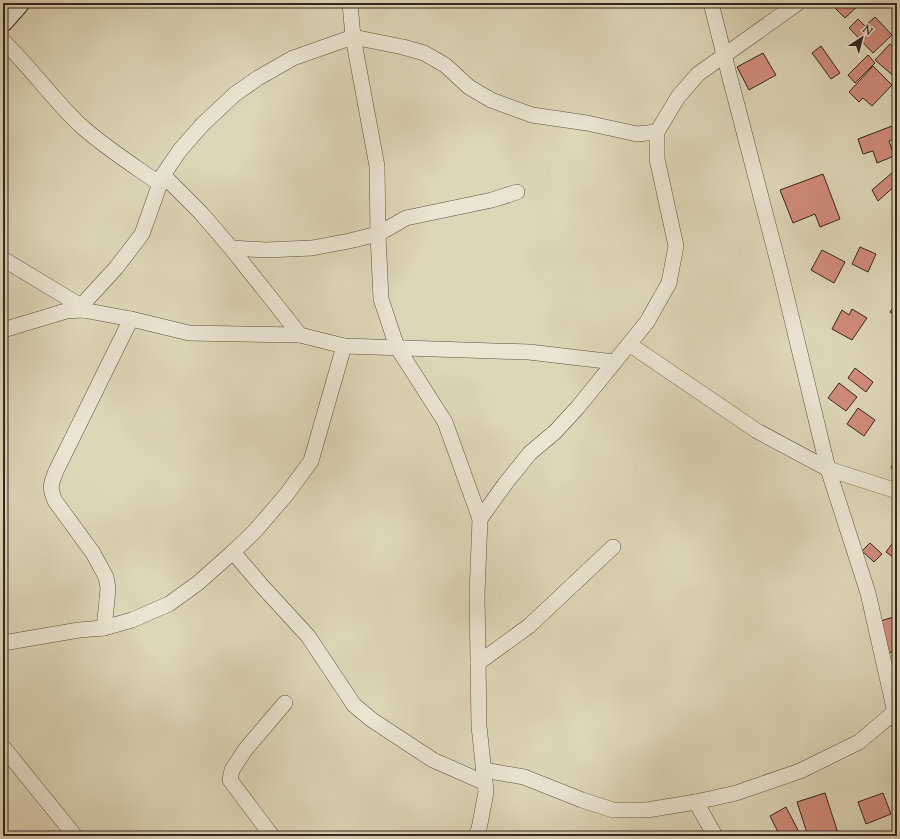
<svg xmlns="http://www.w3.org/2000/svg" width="900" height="839" viewBox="0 0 900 839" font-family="'Sorts Mill Goudy',serif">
<rect width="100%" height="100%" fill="#ded6b8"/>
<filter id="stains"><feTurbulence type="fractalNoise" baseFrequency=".005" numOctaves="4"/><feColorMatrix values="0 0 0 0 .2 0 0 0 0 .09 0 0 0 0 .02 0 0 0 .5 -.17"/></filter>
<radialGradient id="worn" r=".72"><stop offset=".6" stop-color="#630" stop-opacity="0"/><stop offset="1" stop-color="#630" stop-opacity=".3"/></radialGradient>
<g fill="#d18c7c" stroke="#34271e">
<path d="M830,3h31l-16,15z"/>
<path d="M875,17l17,18 -19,18 -24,-25 9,-9 7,7z"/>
<path d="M890,44l7,6v2l-5,6 5,4v17l-22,-19z"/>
<path d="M821,46l19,27 -9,6 -19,-26z"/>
<path d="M763,53l13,22 -27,15 -12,-23z"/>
<path d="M868,55l7,8 -20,20 -7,-8z"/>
<path d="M873,66l19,19 -20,21 -9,-8 -4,4 -10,-10z"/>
<path d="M892,126l5,12 -8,3 5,15 -17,7 -4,-12 -10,3 -5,-15z"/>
<path d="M893,172l4,7v5l-19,17 -6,-11z"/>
<path d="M823,174l17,45 -20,8 -5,-13 -22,9 -13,-33z"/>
<path d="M860,247l16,7 -8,18 -16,-8z"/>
<path d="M822,250l23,12 -11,21 -23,-13z"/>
<path d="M897,303v14l-7,-5z"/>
<path d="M852,309l15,9 -15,22 -20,-11 10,-19 7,5z"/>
<path d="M855,368l18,14 -7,10 -18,-14z"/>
<path d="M839,383l18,14 -11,14 -18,-13z"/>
<path d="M858,408l17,12 -11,16 -17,-12z"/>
<path d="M897,453v17l-6,-2z"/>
<path d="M897,537v23l-11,-8z"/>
<path d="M870,543l12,11 -8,8 -12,-11z"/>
<path d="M897,616v32l-10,7 -10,-33z"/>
<path d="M825,793l14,43h-31l-11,-34z"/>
<path d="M883,793l8,21 -25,10 -8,-22z"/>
<path d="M786,807l15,29h-21l-10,-20z"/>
</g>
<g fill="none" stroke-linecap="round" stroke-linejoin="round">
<defs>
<g id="street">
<path d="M350,3l3,34 24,129 1,68 3,65 16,48 48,75 35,97 -3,75 2,132 7,66 -7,37 -3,7"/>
<path d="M711,3l13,52 56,215 48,199 40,124 29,128"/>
<path d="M3,41c27,26 49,57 76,83 25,23 54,41 81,60"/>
<path d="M163,175l38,38 30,35 69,87"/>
<path d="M231,248l35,2 46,-2 37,-7 29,-7 28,-16 86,-18 25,-8"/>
<path d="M3,259l78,47 2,4"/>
<path d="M81,306l35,-38 26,-34 21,-59 17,-25 23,-26 32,-30 23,-16 35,-20 60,-21 50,10 21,6 21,12 24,22 22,13 41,15 55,8 50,11 20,-2"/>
<path d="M3,330l63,-19 17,-1 48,9 58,14 111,2 44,11 185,6 85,10"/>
<path d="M629,344l128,87 71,38 69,22"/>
<path d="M480,519l25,-35 25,-31 25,-21 23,-25 69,-85 22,-39 7,-37 -19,-87v-27l21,-35 20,-23 100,-71"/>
<path d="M233,552l29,34 46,50 46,69 18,15 61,40 52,23"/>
<path d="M104,628l3,-28 1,-12 -2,-11 -13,-24 -38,-52c-6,-14 -4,-17 1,-30l75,-152"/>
<path d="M3,643l76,-13 25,-2 28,-8 37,-16 29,-21 35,-31 21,-20 32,-37 25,-34 33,-115"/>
<path d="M478,663l51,-37 84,-79"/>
<path d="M3,747l72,89"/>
<path d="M484,770l40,7 58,23 31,10h34l49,-8 40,-9 64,-22 59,-29 38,-32"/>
<path d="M696,802l19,34"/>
<path d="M272,836l-42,-56 2,-10 13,-20 40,-47"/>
</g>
<path id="secondary" d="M3,20l15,-17"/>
</defs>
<use href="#street" stroke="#5e5344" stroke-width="16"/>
<use href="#secondary" stroke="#34271e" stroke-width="24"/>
<use href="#street" stroke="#eae4d1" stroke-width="15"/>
<use href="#secondary" stroke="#eae4d1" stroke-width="22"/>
</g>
<rect width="900" height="839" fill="none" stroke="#ded6b8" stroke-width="16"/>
<rect x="4" y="4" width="892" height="831" fill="none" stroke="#34271e" stroke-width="2"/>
<rect x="8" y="8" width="884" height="823" fill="none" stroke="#34271e"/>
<g transform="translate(862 38) rotate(36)" stroke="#eae4d1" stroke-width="3" paint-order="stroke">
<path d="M0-3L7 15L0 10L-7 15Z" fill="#34271e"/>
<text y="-6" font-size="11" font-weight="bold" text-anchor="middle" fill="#34271e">N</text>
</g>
<rect width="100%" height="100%" filter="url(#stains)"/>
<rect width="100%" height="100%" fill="url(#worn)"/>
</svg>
